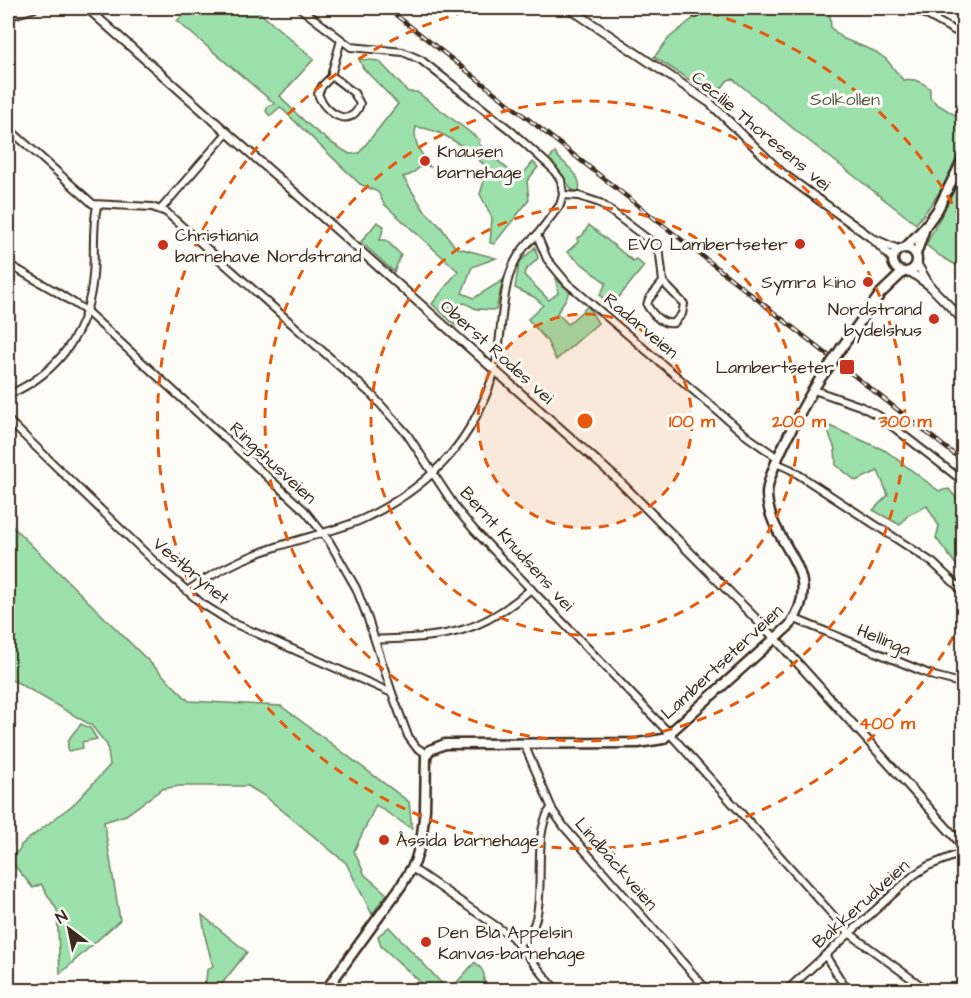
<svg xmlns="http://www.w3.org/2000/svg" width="971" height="998" viewBox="0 0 971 998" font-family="'Architects Daughter',sans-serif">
<rect width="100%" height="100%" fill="#fdfcf7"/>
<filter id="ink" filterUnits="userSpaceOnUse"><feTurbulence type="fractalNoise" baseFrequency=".0167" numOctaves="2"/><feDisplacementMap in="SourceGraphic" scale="12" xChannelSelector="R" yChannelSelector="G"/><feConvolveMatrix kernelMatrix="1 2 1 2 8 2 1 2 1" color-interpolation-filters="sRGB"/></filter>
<g filter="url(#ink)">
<g fill="#9ce0ab" stroke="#6c8564" stroke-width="1.5">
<path d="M190,8h64l60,51 -34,37c20,23 44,44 70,58l9,-1 39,-49 -35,-36 -4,-9 20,2 29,31h9l63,48 -1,4 40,35 14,-17 5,5 -11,14 2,19 -35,44 -4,-1 2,-25 -12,-24 8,-26c-20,-18 -44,-39 -72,-41 -4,16 6,27 14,40l-6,-3 -14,11 -7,2 21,33 17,17 14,20 41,11 -24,9 -10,26 12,5 29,-18 -7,30 -20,-1 -11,-6 -15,4 6,19 -24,-22 26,-33 -74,-67 -6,-12 -18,-8 -80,-77 -10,9 -4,-5 2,-5 7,-2 -98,-83z"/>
<path d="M706,8h111l13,5 1,15 13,11 30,12 12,8 17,21c10,-2 20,2 27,9v9l7,6 26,16c0,7 2,16 0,23 -8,30 -28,57 -47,81l-116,-90 -67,-55 -5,1 -13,16 -61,-39 15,-19z"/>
<path d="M555,153c9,13 28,20 24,39l-7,-2 -10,-15 -14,-15z"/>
<path d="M963,173l1,96h-1l-23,-13 -14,-11z"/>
<path d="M377,222l7,4 -4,14h6l15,15 -7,17 -33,-30z"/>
<path d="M589,225l44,36 3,-2 8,7 -33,41 -9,-7 1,-2 -3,-3 6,-12 -39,-31 11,-10 -1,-4 5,-2z"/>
<path d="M535,247l3,11 -13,13 -1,4 25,25 9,-7 -2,-14 14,13 -13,21 11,11 20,-18 10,17 -42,37 -9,-19 -19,-22 15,-14 -9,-8 -19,-9 4,-25z"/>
<path d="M825,424l61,27 53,40 10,-2 11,14h3v71l-27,-36 3,-12 -12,-20 -19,9 -8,10 -27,-15 15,-15 -10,-24 -22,10 -20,-16 -1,-16z"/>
<path d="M8,522l181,179 92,5 128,96 3,27 -36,-24 -22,46 11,24 22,19 -15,20 -26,-51 -80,-66 -18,-11h-69l-17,3 -36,26 -22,7 16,98 -60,54 -3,-64 -16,-26 -8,4 -24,-29 11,-10 1,-4 54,-42 35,-38 -3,-20 -16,-20 -76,-44 -7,-1z"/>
<path d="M81,724l9,4 7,11 -15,3 1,6 -14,3c-5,-11 5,-18 12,-27z"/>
<path d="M202,915l45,37 -30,38h-12l2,-20 6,-4 -7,-26z"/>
<path d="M389,927l59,63h-19l-48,-44 -3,-10z"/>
<path d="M475,962c7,7 10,10 9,19l7,9h-41z"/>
</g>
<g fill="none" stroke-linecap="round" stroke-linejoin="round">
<defs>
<g id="minor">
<path d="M300,8l51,39 52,5 18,8 89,70 41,37 10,13 2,15 -3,10 -23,30 10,24 20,24 181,154 30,21"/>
<path d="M914,8l50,28"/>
<path d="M696,14l7,-6"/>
<path d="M332,76l22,17 6,11c-9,27 -36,8 -42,-10l4,-8 10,-10v-4l9,-32"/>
<path d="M8,128l85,76 59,3 14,5 206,183 35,39 51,77 17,20 195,203 179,199 78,57"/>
<path d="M563,195l16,1 21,7 53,40 7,12 3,27 -14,17 -2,6c6,10 15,20 27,18l8,-9 2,-10 -21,-22"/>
<path d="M161,209l66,-76"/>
<path d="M8,264l47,27 31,20 219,200 24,30 27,47 12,31 24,74 16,43 8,11 11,7"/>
<path d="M814,390l46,16 19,10 85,66"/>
<path d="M8,395c51,-22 81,-65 85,-120 2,-23 -1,-46 4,-69"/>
<path d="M8,420l152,147 41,36 30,19 161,71"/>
<path d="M776,463l14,6 125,82 18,12 31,29"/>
<path d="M187,591c27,-19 58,-34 89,-44 29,-10 60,-16 87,-28 34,-16 64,-37 88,-65 18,-21 32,-49 41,-75 16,-48 0,-110 45,-144"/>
<path d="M795,619l139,57 30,8"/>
<path d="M375,640c70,-4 101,-3 156,-51"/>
<path d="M524,744l29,67 12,17 142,162"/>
<path d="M8,832v12"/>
<path d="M412,868l100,69 44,53"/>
<path d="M518,945c6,-6 11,-11 15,-18 14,-31 -2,-93 18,-119"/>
<path d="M825,955l22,35"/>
<path d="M787,990l127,-115 14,-9 36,-14"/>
</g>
<g id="tertiary">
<path d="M87,8l529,470 160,161 188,208"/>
<path d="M569,8l141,95 72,70 91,66 20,20"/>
<path d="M8,16l26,-8"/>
<path d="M874,239l25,11"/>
<path d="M917,264l13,22 34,35"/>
<path d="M909,271l21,15"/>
</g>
<g id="secondary">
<path d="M905,248l20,-21 13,-18 26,-52"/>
<circle cx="905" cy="260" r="12"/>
<path d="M916,254l9,-26"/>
<path d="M842,347l39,-54 22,-21"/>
<path d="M326,990l75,-104 14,-24 6,-20 4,-32 1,-54 4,-6 15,-6 193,-1 25,-4 127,-114c38,-53 -21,-80 -23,-130 -1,-24 45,-107 61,-127"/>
</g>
</defs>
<use href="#minor" stroke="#3b2a1e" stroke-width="10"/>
<use href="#tertiary" stroke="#3b2a1e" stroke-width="11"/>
<use href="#secondary" stroke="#3b2a1e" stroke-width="13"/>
<use href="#minor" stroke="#fdfcf7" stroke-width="6"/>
<use href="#tertiary" stroke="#fdfcf7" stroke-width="7"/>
<use href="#secondary" stroke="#fdfcf7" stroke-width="8"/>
<defs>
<path id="rail" d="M387,8l577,454"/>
</defs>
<use href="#rail" stroke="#3b2a1e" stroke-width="4.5"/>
<use href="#rail" stroke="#fdfcf7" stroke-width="2" stroke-dasharray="7" stroke-linecap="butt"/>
<defs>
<path id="secondary-bridge" d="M828,368l14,-21"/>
</defs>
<use href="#secondary-bridge" stroke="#3b2a1e" stroke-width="13" stroke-linecap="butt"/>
<use href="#secondary-bridge" stroke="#fdfcf7" stroke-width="8"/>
</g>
</g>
<circle cx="585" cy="421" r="107" fill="#e8590c" fill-opacity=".12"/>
<g fill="none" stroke="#e8590c" stroke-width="3" stroke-dasharray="10 8">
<circle cx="585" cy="421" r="107"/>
<circle cx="585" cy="421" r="214"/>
<circle cx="585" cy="421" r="320"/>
<path d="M962 621A427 427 0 1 1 478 8M692 8A427 427 0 0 1 962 221"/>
</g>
<g fill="#c8321e" stroke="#fdfcf7" stroke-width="2">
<circle cx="425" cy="161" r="6"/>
<circle cx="800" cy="244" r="6"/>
<circle cx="163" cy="245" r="6"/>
<circle cx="868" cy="282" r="6"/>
<circle cx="934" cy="319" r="6"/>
<rect x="839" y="359" width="16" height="16" rx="3"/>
<circle cx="384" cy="840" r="6"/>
<circle cx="426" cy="942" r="6"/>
</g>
<g text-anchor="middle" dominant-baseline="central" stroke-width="6" stroke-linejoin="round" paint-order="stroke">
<g font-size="18" fill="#535841" stroke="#fdfcf7">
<text x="845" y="99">Solkollen</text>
</g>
<g font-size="18" fill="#3b2a1e" stroke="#fdfcf7">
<text transform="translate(761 131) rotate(40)">Cecilie Thoresens vei</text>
<text transform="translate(641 326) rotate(40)">Radarveien</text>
<text transform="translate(497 352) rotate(42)">Oberst Rodes vei</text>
<text transform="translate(273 463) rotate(43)">Ringshusveien</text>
<text transform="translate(517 549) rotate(48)">Bernt Knudsens vei</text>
<text transform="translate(191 571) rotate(40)">Vestbrynet</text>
<text transform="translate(884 640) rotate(22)">Hellinga</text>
<text transform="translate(722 662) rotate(-43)">Lambertseterveien</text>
<text transform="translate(616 864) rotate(49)">Lindbäckveien</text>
<text transform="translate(861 904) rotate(-42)">Bakkerudveien</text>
</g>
<g font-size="18" fill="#3b2a1e" stroke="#fdfcf7" text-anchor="start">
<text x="437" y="151">Knausen<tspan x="437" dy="21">barnehage</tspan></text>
<text x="175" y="235">Christiania<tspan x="175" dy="21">barnehave Nordstrand</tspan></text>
<text x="788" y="244" text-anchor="end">EVO Lambertseter</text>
<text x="856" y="282" text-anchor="end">Symra kino</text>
<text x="922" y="309" text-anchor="end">Nordstrand<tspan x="922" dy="21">bydelshus</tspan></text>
<text x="834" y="367" text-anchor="end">Lambertseter</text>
<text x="396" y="840">Åssida barnehage</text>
<text x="438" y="932">Den Blå Appelsin<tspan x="438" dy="21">Kanvas-barnehage</tspan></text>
</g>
</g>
<circle cx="585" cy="421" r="9" fill="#e8590c" stroke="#fdfcf7" stroke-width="3"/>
<g font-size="18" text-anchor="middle" font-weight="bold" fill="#e8590c" stroke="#fdfcf7" stroke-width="6" stroke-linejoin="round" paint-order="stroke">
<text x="692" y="427">100 m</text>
<text x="799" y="427">200 m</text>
<text x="905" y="427">300 m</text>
<text x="887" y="729">400 m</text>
</g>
<rect width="971" height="998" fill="none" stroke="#fdfcf7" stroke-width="30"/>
<rect x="15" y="15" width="941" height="968" fill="none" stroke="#3b2a1e" stroke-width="2" filter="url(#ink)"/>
<g transform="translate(69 929) rotate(328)" stroke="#fdfcf7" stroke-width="4.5" paint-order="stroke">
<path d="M0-4.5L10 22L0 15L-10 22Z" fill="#3b2a1e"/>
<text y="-9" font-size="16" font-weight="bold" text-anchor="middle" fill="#3b2a1e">N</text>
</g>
</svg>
